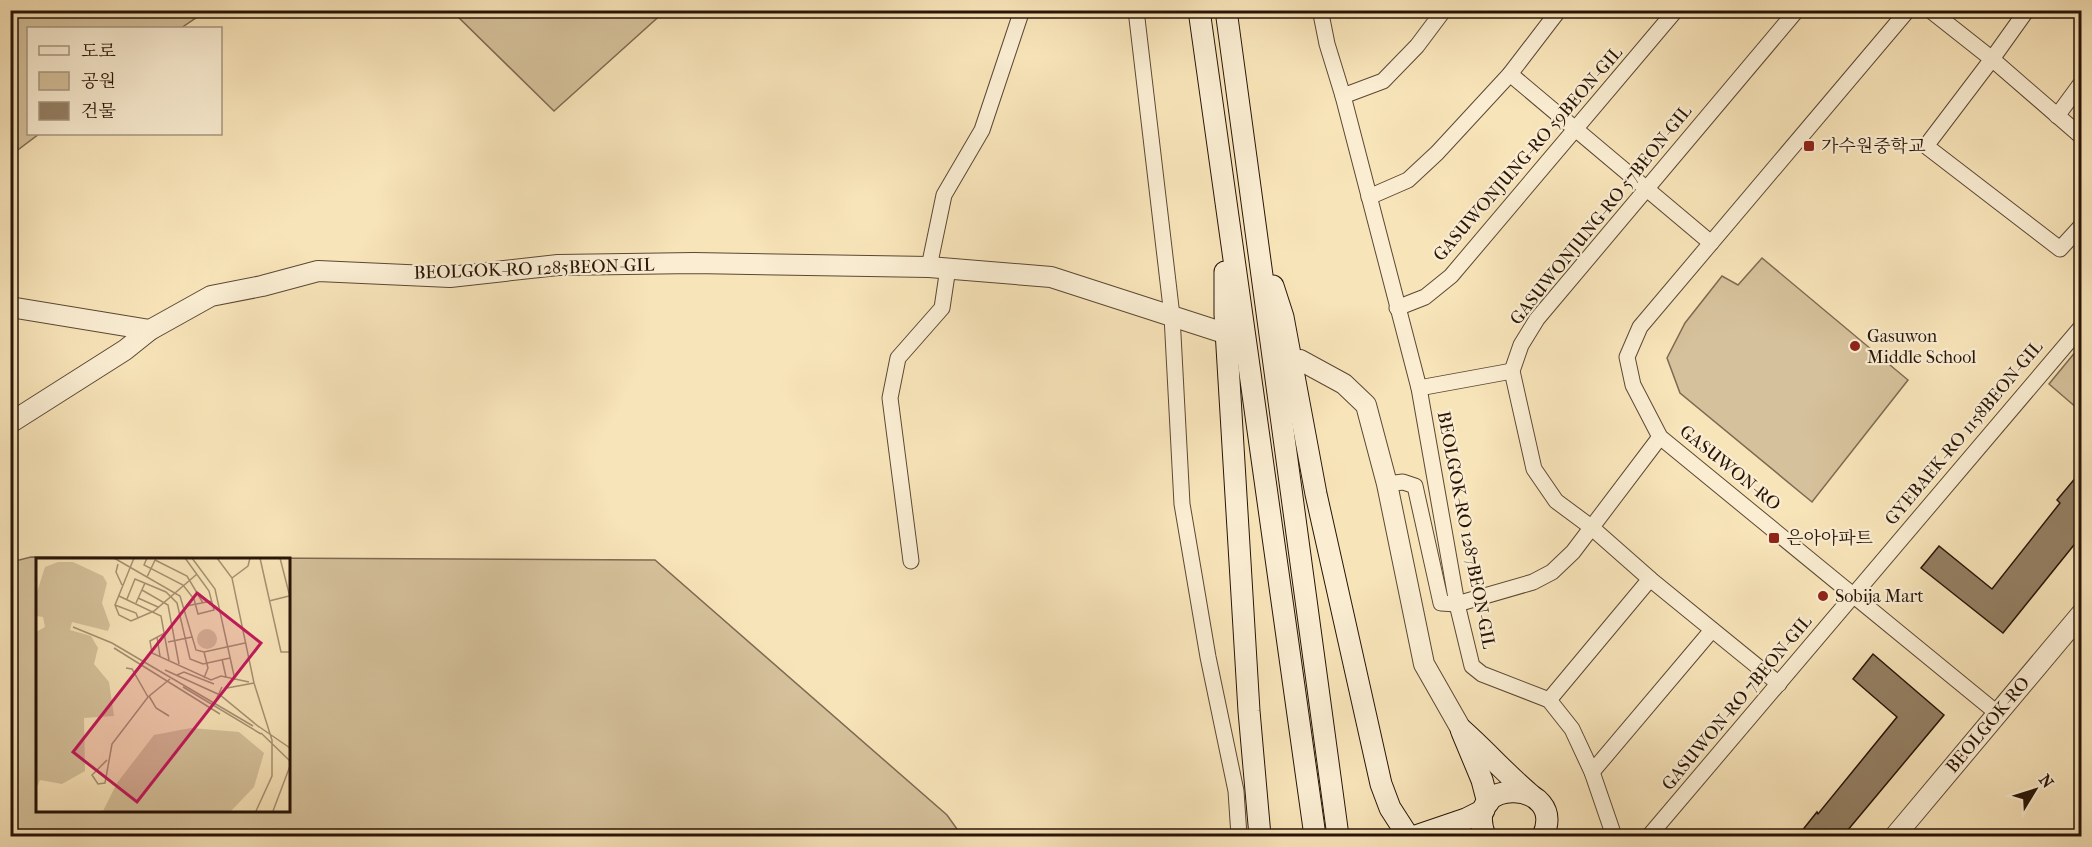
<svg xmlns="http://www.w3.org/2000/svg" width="2092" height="847" viewBox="0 0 2092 847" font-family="'IM FELL French Canon','Noto Serif KR',serif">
<rect width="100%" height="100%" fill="#f8e4b9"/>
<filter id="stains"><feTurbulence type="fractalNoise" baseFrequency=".00333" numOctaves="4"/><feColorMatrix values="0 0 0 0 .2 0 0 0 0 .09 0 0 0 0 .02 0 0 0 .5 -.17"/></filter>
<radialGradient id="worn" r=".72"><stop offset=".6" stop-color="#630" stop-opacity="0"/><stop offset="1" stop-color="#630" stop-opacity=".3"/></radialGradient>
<g fill="#d5c19b" stroke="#7e6a52" stroke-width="1.5" fill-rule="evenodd">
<path d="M11,10h195v1l-25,17h-153v106h11l-28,21z"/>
<path d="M452,11h213l-111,100z"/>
<path d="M1762,258l146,122 -96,122 -132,-109 -13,-35 18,-35 37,-47 16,9z"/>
<path d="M2081,345v60l-3,4 -29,-25z"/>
<path d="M31,557l624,3 292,255 15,21h-951v-274zM38,559h250v251h-250z"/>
</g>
<g fill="#948064" stroke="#281408" stroke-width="1.5">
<path d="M2082,470v65l-79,98 -82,-65 18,-22 53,43 68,-86 -3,-3z"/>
<path d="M1873,654l71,61 -102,122h-45l20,-25 1,2 79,-97 -44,-38z"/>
</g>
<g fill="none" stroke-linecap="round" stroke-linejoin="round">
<defs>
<g id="minor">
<path d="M1136,10l36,306 10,188 26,153 28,134 3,45"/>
<path d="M1324,10l-3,4 6,30 16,52 76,292 38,216 15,62 10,8 67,26 23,29 20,43 22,64"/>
<path d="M1908,10l-268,317 -13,30 6,28 27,52 337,276"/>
<path d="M1930,10l62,49 90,78"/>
<path d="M2027,10l-35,49 -66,87 134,103 22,-24"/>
<path d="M1510,74l201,169"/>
<path d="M1343,96l40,-15 34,-35 27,-36"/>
<path d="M2057,116l25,-34"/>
<path d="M1369,197l39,-17 29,-27 73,-79 49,-64"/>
<path d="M929,267l15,-72 38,-65 40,-120"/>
<path d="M1397,308l28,-11 26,-21 225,-266"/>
<path d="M1419,388l93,-17"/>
<path d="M1387,484l16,-2 12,4 26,117 16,1 76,-22 19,-10 21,-20 87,-115"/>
<path d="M911,561l-21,-163 8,-40 44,-50 6,-40"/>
<path d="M1779,684l-129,-105 -59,-52 -35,-26 -22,-32 -22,-98 9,-26 16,-26 260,-309"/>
<path d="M1549,700l101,-121"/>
<path d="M1592,772l120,-142"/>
<path d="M1649,836l433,-510"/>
</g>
<g id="tertiary">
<path d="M10,307l140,23"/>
<path d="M1300,360l44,24 22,21 21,79 37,180 37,65"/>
<path d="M10,423l115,-73 25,-20 61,-34 51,-10 56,-15 132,6 108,-12 136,-2 235,4 122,10 167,54"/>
<path d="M1895,836l187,-223"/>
</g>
<g id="secondary">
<path d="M1199,10l116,826"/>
<path d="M1226,10l112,826"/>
<path d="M1225,272v42l24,397 11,125"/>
<path d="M1273,286l10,31 33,177 65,290 9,24 18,28"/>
<path d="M1461,729c24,21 45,45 70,66"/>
<path d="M1462,732l20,48 6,23"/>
<path d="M1416,836l50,-17 18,-9"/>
<path d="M1485,836c-24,-62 83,-56 58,0"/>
</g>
</defs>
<use href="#minor" stroke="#5c4834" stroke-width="17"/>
<use href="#tertiary" stroke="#5c4834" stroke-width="22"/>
<use href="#secondary" stroke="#281408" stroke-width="23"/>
<use href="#minor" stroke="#faedd2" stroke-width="15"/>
<use href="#tertiary" stroke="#faedd2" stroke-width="20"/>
<use href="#secondary" stroke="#faedd2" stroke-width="21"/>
</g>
<g fill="#8f2418" stroke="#faedd2" stroke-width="2">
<rect x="1803" y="140" width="12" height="12" rx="3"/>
<circle cx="1855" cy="346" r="6"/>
<rect x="1768" y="532" width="12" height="12" rx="3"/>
<circle cx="1823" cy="596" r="6"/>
</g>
<g text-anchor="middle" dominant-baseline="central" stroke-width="4.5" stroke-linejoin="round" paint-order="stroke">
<g font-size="18" fill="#281408" stroke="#faedd2" text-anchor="start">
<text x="1821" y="146">가수원중학교</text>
<text x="1867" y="336">Gasuwon<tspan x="1867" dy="21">Middle School</tspan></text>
<text x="1786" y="538">은아아파트</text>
<text x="1835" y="596">Sobija Mart</text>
</g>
<g font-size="18" fill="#281408" stroke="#faedd2">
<text transform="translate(1528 154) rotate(-49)">GASUWONJUNG-RO 59BEON-GIL</text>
<text transform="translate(1601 215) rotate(-51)">GASUWONJUNG-RO 57BEON-GIL</text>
<text transform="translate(534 269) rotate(-2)">BEOLGOK-RO 1285BEON-GIL</text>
<text transform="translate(1964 433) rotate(-50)">GYEBAEK-RO 1158BEON-GIL</text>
<text transform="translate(1730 468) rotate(39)">GASUWON-RO</text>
<text transform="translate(1466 530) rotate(79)">BEOLGOK-RO 1287BEON-GIL</text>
<text transform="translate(1737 703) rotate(-50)">GASUWON-RO 7BEON-GIL</text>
<text transform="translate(1988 725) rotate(-50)">BEOLGOK-RO</text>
</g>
</g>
<g transform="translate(36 558)">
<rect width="254" height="254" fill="#f8e4b9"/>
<path d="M22,4h15l30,14 4,7 -5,20 8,22 -2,6 -36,-9 -2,8 21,6 7,12 -4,16 15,18 5,34 -30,2 1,53 -23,13 -22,-4 -4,9v-157l9,-5 -2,-10 -7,-1v-21l9,-28zM161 81a10 10 0 1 1 20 0a10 10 0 1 1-20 0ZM155,170l48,4 25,21 -10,34 -23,24h-128l14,-28 37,-48z" fill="#d5c19b"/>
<path fill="none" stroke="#a59172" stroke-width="1.5" d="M78,0l66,38 16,54 8,2 41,-9M98,0l-19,47 4,10 12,6 23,-10 43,-37M111,0l-3,7 39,20 11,14 4,15 16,-4 -5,-19 -24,-33M156,0l23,31 20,91M181,0l15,20 22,105 18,57v36l-16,35M224,0l21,94h9M244,0l10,39M119,2l32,16 16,27M82,6l-2,8 6,13M111,19l9,-19M196,20l16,-12 2,-8M106,32l26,15 11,59M83,38l42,20 8,44M102,40l20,9M91,41l8,-20 31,13 11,11 13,56 13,5 27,-6M233,43l20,-5M100,45l9,-20M79,47l21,8 2,5M150,48l26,-5M37,69l39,16 141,83M129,75l-15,8 2,12 59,27 10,-4 28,6M121,79l3,19M132,84l24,-5M78,90l106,66M186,101l4,18M90,110l6,1 16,28M129,112l55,25 39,32M141,117l7,-3 30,12M168,120l4,-10 -4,-16M147,129l78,47M191,130l27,-5M113,138l7,12 13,8M178,146l8,-17M222,168l32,22M225,175l29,28M71,202l-15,15 6,9 7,-1 7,-39 36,-47 22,-18M237,253l17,-45"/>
<path fill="#c2185b" fill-opacity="0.15" stroke="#c2185b" stroke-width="3" d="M161,35l64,50 -124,159 -64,-50z"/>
<rect width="254" height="254" fill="none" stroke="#281408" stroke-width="3"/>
</g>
<rect width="2092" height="847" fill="none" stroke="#f8e4b9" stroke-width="36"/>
<rect x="12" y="12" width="2068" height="823" fill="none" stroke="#281408" stroke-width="3"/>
<rect x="18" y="18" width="2056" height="811" fill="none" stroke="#281408" stroke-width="1.5"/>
<rect x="27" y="27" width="195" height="108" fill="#faedd2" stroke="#a69681" stroke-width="1.5"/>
<rect x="39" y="46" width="30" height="9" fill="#faedd2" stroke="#a69681" stroke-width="1.5"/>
<text x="81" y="57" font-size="18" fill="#281408">도로</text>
<rect x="39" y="72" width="30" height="18" fill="#d5c19b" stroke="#a69681" stroke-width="1.5"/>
<text x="81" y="87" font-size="18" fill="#281408">공원</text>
<rect x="39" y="102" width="30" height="18" fill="#948064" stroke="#a69681" stroke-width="1.5"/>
<text x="81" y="117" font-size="18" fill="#281408">건물</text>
<g transform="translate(2035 790) rotate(52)" stroke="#faedd2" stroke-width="4.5" paint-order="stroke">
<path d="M0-4.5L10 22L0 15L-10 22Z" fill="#281408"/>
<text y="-9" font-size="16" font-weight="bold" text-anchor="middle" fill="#281408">N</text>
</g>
<rect width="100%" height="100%" filter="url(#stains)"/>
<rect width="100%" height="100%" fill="url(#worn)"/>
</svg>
